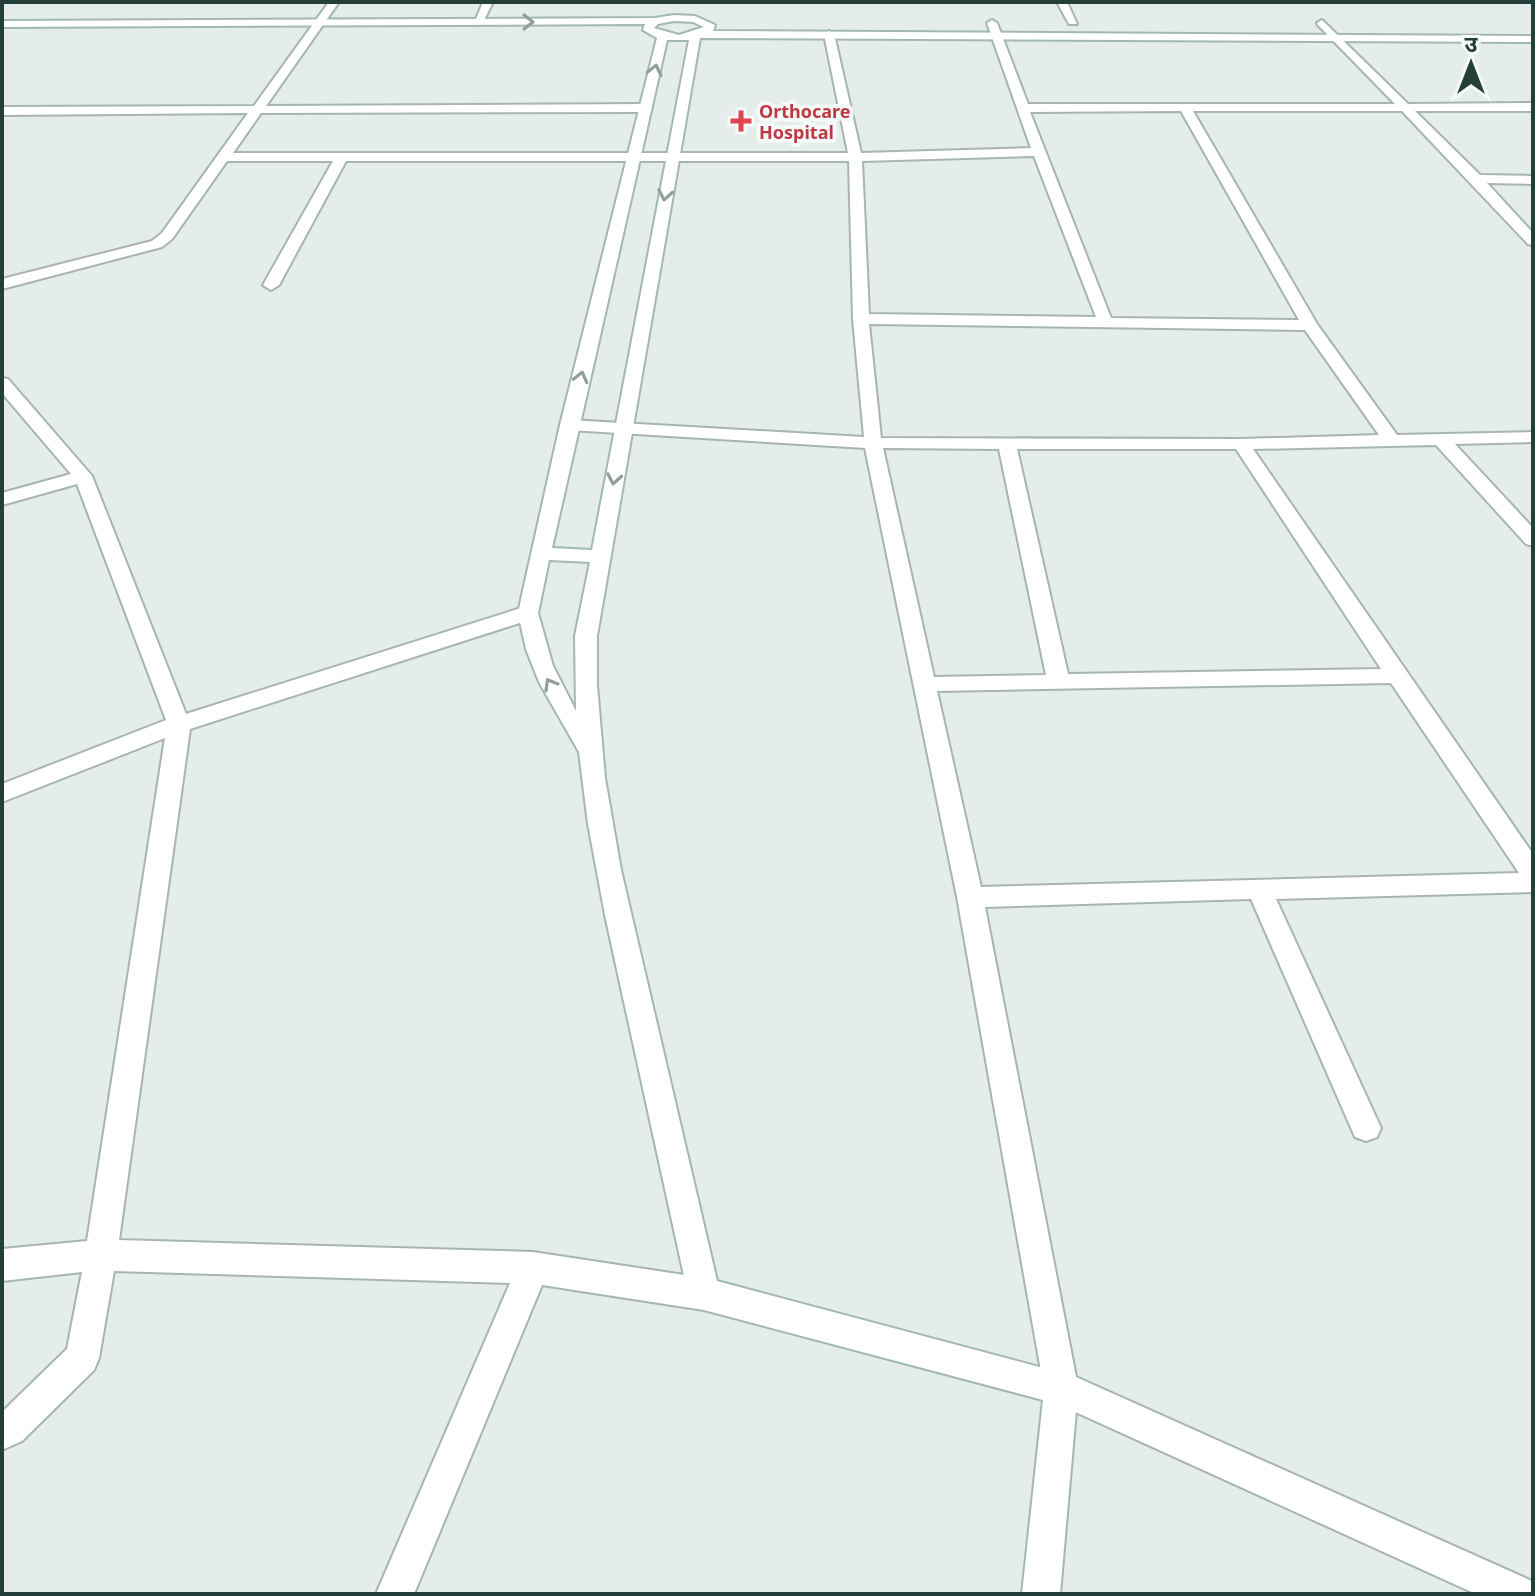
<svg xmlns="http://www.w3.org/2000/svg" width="1535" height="1596" viewBox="0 0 1535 1596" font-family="'Noto Sans','Noto Sans Devanagari',sans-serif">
<rect width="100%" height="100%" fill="#e4edea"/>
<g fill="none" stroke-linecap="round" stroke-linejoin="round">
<defs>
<g id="street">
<path d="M329,2h10l-73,104 380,-2 6,4 -6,4 -385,1 -28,40h615l-24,-119 5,-3 5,3 27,119 170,-5 -44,-125 5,-3 5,3 31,81h367l-77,-79 -1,-2 5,-3 86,84 125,-1v8h-118l65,64 53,1v8l-46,-1 46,50v12l-5,-1 -126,-133h-209l124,213 80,111 136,-3v10l-78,2 78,84v18l-7,-2 -90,-99 -183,4 280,405v38l-257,7 105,229 -4,9 -11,4 -11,-4 -104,-238 -266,8 91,470 456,204 1,13h-57l-427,-194 -5,-12 -87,-491 -92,-449 -296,-18 -9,-5 9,-5 295,17 -11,-118 -4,-158h-503l-67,124 -8,5 -8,-5 70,-124h-106l-55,78 -10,8 -160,42v-10l150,-38 10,-8 86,-120 -246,2v-8l252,-1zM1181,111l118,209 -188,-2 -81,-206zM1034,156l62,161 -227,-3 -7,-153zM869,324l436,6 74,105 -138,4 -360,-1zM883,448l116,1 47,226 -112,2zM1017,449h219l145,220 -313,5zM1391,683l128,190 -538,14 -44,-196z"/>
<path d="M483,2h10l-11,22h-8z"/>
<path d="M1057,2h10l10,22h-8z"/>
<path d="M2,378l6,1 84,97 94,238 335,-106 7,-1 10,6 -3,5 -345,111 -71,511 414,12 171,26 12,5 4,11 -4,11 -12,5 -162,-25 -128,309h-38l134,-311 -396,-12 -15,87 -5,12 -72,71 -20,9v-38l65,-63 15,-77 -80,9v-32l85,-8 78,-503 -163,64v-18l164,-64 -89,-236 -75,21v-12l69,-19 -69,-81z"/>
</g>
<path id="secondary" d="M674,15l21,1 20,9 -2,6 820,5v6l-833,-4 -103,598v49l8,93 16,92 96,411 356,95 5,12 -18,206h-38l21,-194 -339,-90 -12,-5 -4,-11 -83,-379 -17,-91 -9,-72 -40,-70 -13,-33 -8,-36 42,-188 97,-387 -14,-8 2,-6 -643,3v-6l653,-3zM674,21l19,1 11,5 -25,8 -25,-7 4,-4zM667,40h22l-97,510 -40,-2zM549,560l41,2 -15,74 1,75 -23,-45 -15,-53z"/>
</defs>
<use href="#street" stroke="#a7b5b1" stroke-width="4"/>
<use href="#secondary" stroke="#a3b8b2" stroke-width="4"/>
<use href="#street" fill="#fff" fill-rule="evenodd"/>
<use href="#secondary" fill="#fff" fill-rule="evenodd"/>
</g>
<defs><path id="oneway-chevron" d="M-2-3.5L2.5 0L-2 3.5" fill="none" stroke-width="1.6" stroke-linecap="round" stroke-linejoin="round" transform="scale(2)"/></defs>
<g stroke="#929e9c">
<use href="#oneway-chevron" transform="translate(528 22)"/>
<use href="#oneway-chevron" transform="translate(655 70) rotate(-77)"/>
<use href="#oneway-chevron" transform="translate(665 195) rotate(100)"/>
<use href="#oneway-chevron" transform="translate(581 377) rotate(-76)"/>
<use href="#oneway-chevron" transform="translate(614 479) rotate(100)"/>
<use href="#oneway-chevron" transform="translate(550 684) rotate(-120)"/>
</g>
<path fill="#e0444e" stroke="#f5f9f7" stroke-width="3" d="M737 109h8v8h8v8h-8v8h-8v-8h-8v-8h8z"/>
<g text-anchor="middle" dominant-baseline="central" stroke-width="8" stroke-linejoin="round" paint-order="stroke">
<g font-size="18" font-weight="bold" fill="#be3a42" stroke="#f5f9f7" text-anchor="start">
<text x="759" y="111">Orthocare<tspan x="759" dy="21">Hospital</tspan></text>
</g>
</g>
<rect width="1535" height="1596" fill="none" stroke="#243e39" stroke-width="8"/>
<g transform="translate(1471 64)" stroke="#f5f9f7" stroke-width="6" paint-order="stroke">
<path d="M0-6L14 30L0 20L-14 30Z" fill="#243e39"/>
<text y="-12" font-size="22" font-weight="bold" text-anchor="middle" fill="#243e39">उ</text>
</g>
</svg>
